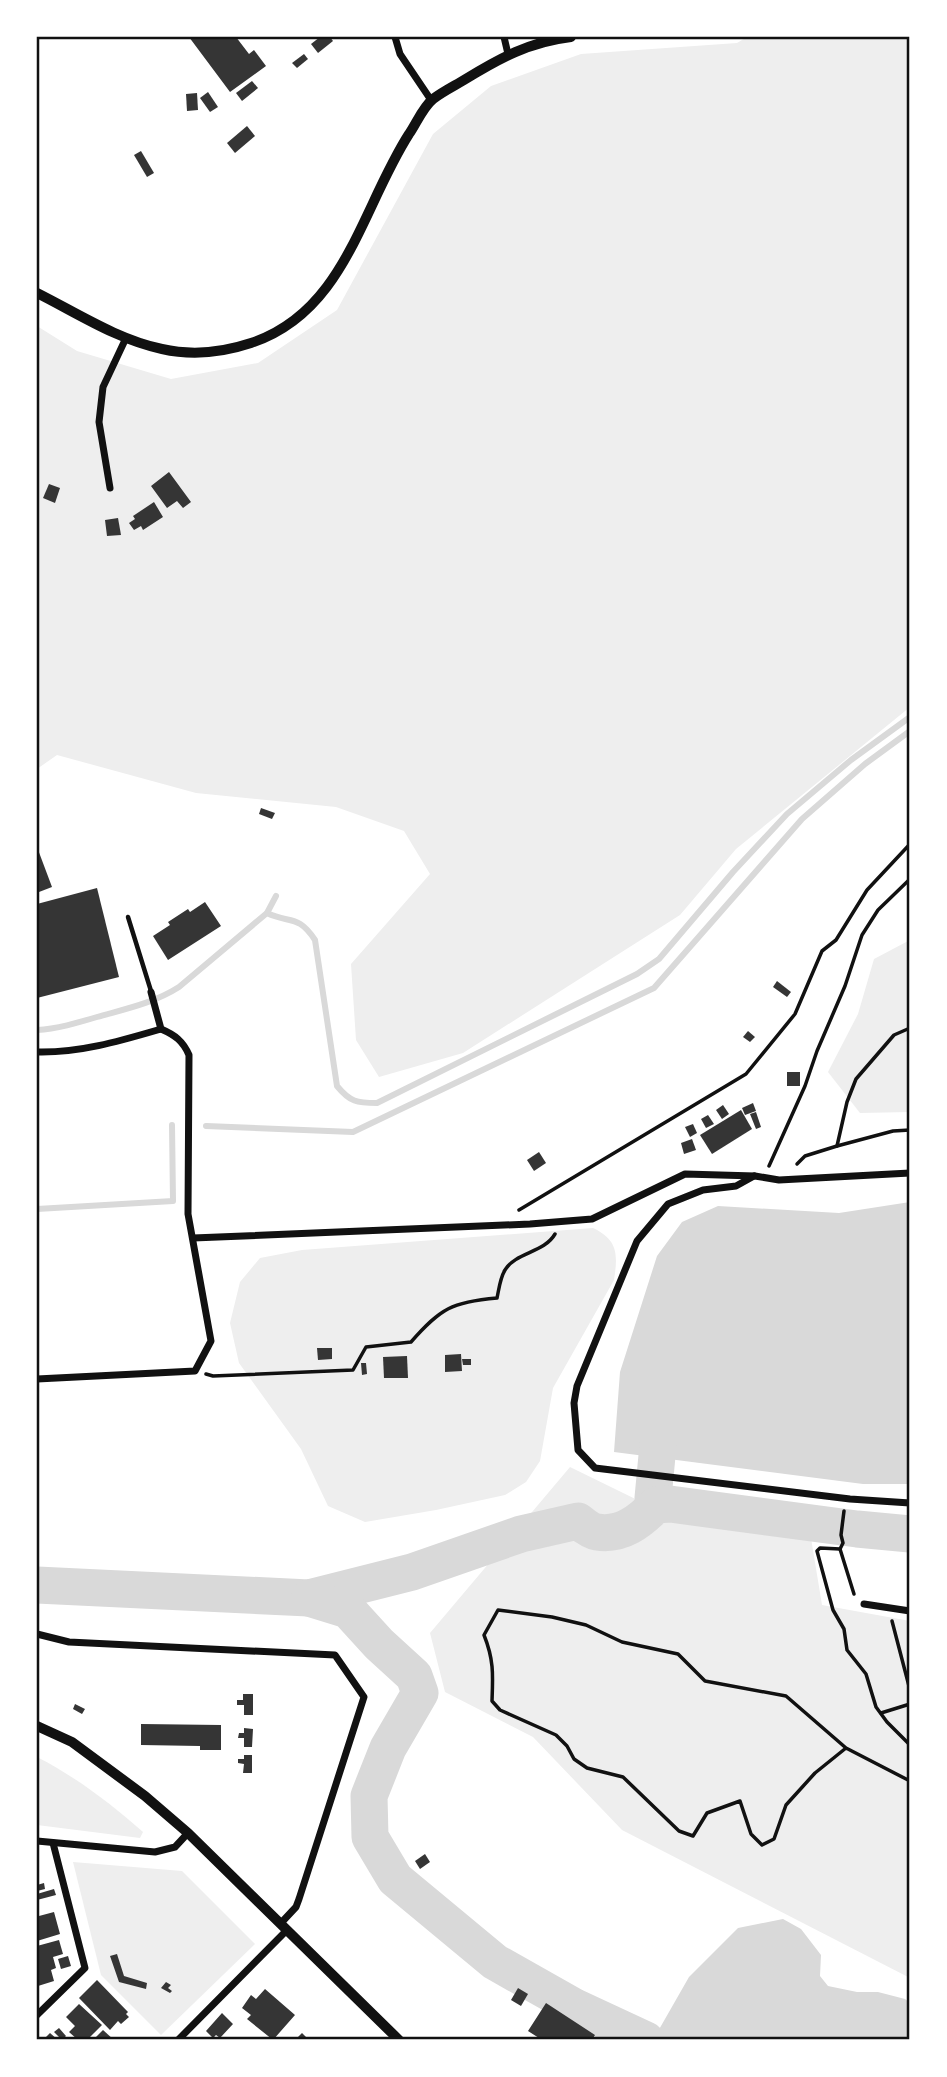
<svg xmlns="http://www.w3.org/2000/svg" width="947" height="2077" viewBox="0 0 947 2077" font-family="'Asap Condensed',sans-serif">
<rect width="100%" height="100%" fill="#fff"/>
<g fill="#eee">
<path d="M747,37h163v670l-174,142 -56,66 -217,138 -84,24 -23,-37 -5,-76 79,-90 -26,-43 -68,-24 -140,-14 -139,-38 -20,14v-443l40,25 94,28 87,-16 79,-53 96,-176 58,-48 90,-32 156,-11z"/>
<path d="M910,940v172l-50,1 -32,-41 30,-58 16,-55z"/>
<path d="M593,1228c25,12 25,26 21,52l-61,108 -13,73 -14,21 -21,13 -69,15 -71,12 -37,-16 -27,-57 -62,-86 -9,-40 10,-41 20,-24 42,-8z"/>
<path d="M570,1467l92,45 148,20 12,73 88,16v357l-288,-148 -89,-93 -88,-45 -15,-59z"/>
<path d="M37,1757c39,20 73,46 106,75l-3,6 -103,-13z"/>
<path d="M73,1862l109,9 73,73 -94,91 -60,-60z"/>
</g>
<g fill="#d9d9d9">
<path d="M910,1202v282h-47l-249,-32 6,-80 37,-116 25,-34 36,-16 121,7z"/>
<path d="M783,1919l18,10 20,26 -1,21 8,10 29,6h21l27,7 5,4v37h-257l36,-63 49,-49z"/>
</g>
<g fill="none" stroke-linecap="round" stroke-linejoin="round">
<g stroke="#d9d9d9" stroke-width="6">
<path d="M267,913c23,11 31,1 48,27l22,146c13,16 20,17 40,17l260,-129 22,-15 74,-87 54,-58 64,-54 59,-43"/>
<path d="M37,1030c20,-1 40,-7 60,-13 28,-8 57,-14 82,-30l88,-74 9,-17"/>
<path d="M206,1126l147,6 301,-144 148,-169 63,-55 45,-33"/>
<path d="M37,1209l136,-8 -1,-76"/>
</g>
<g stroke="#d9d9d9" stroke-width="37">
<path d="M656,1505l-3,-7 5,-53"/>
<path d="M37,1585l272,13 103,-26 109,-38 57,-13c5,4 13,10 19,11 25,4 43,-11 59,-27l14,-1 187,25 53,5"/>
<path d="M309,1598l39,12 31,34 35,32 6,17 -32,55 -19,48 1,41 25,42 100,83 80,45 71,33"/>
</g>
</g>
<g fill="#353535">
<path d="M189,37h47l13,17 5,-4 12,16 -36,26z"/>
<path d="M320,37h10l3,4 -15,12 -7,-9z"/>
<path d="M304,54l4,5 -11,9 -5,-5z"/>
<path d="M252,81l6,7 -16,13 -6,-8z"/>
<path d="M208,92l10,15 -8,5 -10,-14z"/>
<path d="M197,93l1,17 -11,1 -1,-17z"/>
<path d="M247,126l8,10 -20,17 -8,-10z"/>
<path d="M141,151l13,22 -7,4 -13,-22z"/>
<path d="M169,472l22,30 -8,6 -6,-7 -10,7 -16,-22z"/>
<path d="M49,484l11,4 -5,15 -12,-5z"/>
<path d="M154,502l9,15 -20,13 -2,-4 -7,4 -5,-7 6,-4 -2,-3z"/>
<path d="M118,518l3,17 -14,1 -2,-16z"/>
<path d="M261,808l14,5 -3,6 -13,-5z"/>
<path d="M37,847l15,40 -13,5 -2,-6z"/>
<path d="M97,888l22,89 -82,21v-94z"/>
<path d="M205,902l16,24 -53,34 -15,-24 17,-11 -2,-3 20,-13 2,3z"/>
<path d="M777,981l14,11 -4,5 -14,-10z"/>
<path d="M748,1031l7,6 -5,5 -7,-5z"/>
<rect x="787" y="1072" width="13" height="14"/>
<path d="M753,1103l3,8 -11,4 -3,-7z"/>
<path d="M723,1105l6,9 -7,5 -6,-9z"/>
<path d="M741,1110l11,19 -40,25 -12,-19z"/>
<path d="M756,1112l5,15 -5,2 -6,-15z"/>
<path d="M708,1115l6,9 -8,4 -5,-9z"/>
<path d="M693,1124l4,9 -7,4 -5,-10z"/>
<path d="M692,1139l4,11 -12,4 -3,-11z"/>
<path d="M539,1152l7,11 -12,8 -7,-11z"/>
<path d="M317,1348h15v11l-14,1z"/>
<path d="M461,1354l1,17 -17,1v-17z"/>
<path d="M407,1356l1,22h-24l-1,-21z"/>
<path d="M462,1359h9v6h-8z"/>
<path d="M361,1363h5l1,11 -5,1z"/>
<path d="M243,1694h10v21h-9v-10h-7v-5h6z"/>
<path d="M75,1704l10,5 -3,5 -9,-5z"/>
<path d="M141,1724l80,1v25h-21v-4l-59,-1z"/>
<path d="M244,1728l9,1 -1,18h-8v-9h-6l1,-5h5z"/>
<path d="M244,1755h8v18h-9l1,-9 -6,-1v-4h6z"/>
<path d="M425,1854l5,8 -10,7 -5,-8z"/>
<path d="M44,1883l1,6 -8,2v-6z"/>
<path d="M54,1889l2,6 -19,5v-6z"/>
<path d="M37,1910l2,6 15,-4 6,22 -23,7z"/>
<path d="M59,1940l4,14 -10,3 3,11 -5,2 3,11 -16,5 -1,-40z"/>
<path d="M117,1954l7,22 23,7 -1,6 -27,-7 -9,-26z"/>
<path d="M68,1956l3,10 -10,3 -3,-10z"/>
<path d="M97,1980l31,32 -2,2 3,3 -8,7 -3,-3 -8,9 -31,-32z"/>
<path d="M166,1982l5,3 -3,3 4,3 -2,2 -9,-5z"/>
<path d="M518,1988l10,6 -7,12 -10,-6z"/>
<path d="M265,1989l30,26 -22,25 -26,-21 4,-4 -9,-7 9,-13 5,4z"/>
<path d="M546,2003l49,32 -3,5h-54l1,-2 -11,-7z"/>
<path d="M79,2004l23,21 -15,15h-9l-9,-8 6,-6 -9,-9z"/>
<path d="M222,2013l11,11 -13,14 -4,-3 -3,3 -7,-7z"/>
<path d="M59,2028l7,8 -4,4 -8,-8z"/>
<path d="M103,2030l11,10h-21z"/>
<path d="M50,2033l8,7h-15z"/>
<path d="M302,2033l7,7h-14z"/>
</g>
<g fill="none" stroke-linecap="round" stroke-linejoin="round">
<g stroke="#111" stroke-width="3.5">
<path d="M837,1146l10,-44 9,-23 38,-44 16,-7"/>
<path d="M797,1164l8,-8 32,-10 56,-15 17,-1"/>
<path d="M769,1166l36,-80 12,-35 28,-65 17,-51 16,-25 32,-31"/>
<path d="M519,1210l227,-136 49,-60 27,-63 14,-11 31,-50 43,-46"/>
<path d="M206,1374l7,2 140,-6 13,-23 45,-5c30,-34 41,-40 86,-44 2,-9 3,-20 8,-28 11,-18 39,-17 50,-36"/>
<path d="M844,1511l-3,24 2,8 -3,6 -20,-1 -3,3 16,59 11,19 3,21 19,24 10,33 11,15 23,23"/>
<path d="M840,1549l14,45"/>
<path d="M892,1621l18,69"/>
<path d="M881,1713l29,-9"/>
<path d="M846,1748l-31,25 -29,32 -12,34 -12,6 -11,-11 -11,-33 -33,12 -14,23 -14,-5 -56,-54 -36,-9 -13,-9 -7,-13 -11,-11 -56,-25 -8,-9c1,-26 2,-41 -8,-66l14,-25 54,7 34,8 36,17 56,12 27,27 81,15 60,52 64,33"/>
</g>
<path stroke="#111" stroke-width="4.5" d="M128,917l23,74"/>
<g stroke="#111" stroke-width="7">
<path d="M395,37l5,17 31,46"/>
<path d="M504,37l4,17"/>
<path d="M110,488l-11,-66 4,-35 23,-49"/>
<path d="M37,1052c43,1 83,-11 124,-23"/>
<path d="M754,1176l-18,10 -33,4 -35,14 -31,37 -60,145 -3,17 4,47 17,18 255,31 60,4"/>
<path d="M193,1238l337,-14 62,-5 93,-45 70,2 24,4 131,-7"/>
<path d="M37,1379l158,-8 16,-30 -23,-127 1,-159c-6,-14 -14,-20 -28,-26l-10,-37"/>
<path d="M864,1604l46,7"/>
<path d="M37,1634l32,8 266,13 29,42 -65,202 -3,8 -15,16"/>
<path d="M37,1841l118,11 20,-5 13,-14"/>
<path d="M37,2015l48,-47 -32,-125"/>
<path d="M178,2040l109,-110"/>
</g>
<g stroke="#111" stroke-width="10">
<path d="M37,293c40,20 81,47 125,56 31,7 59,4 89,-6 94,-31 110,-134 158,-209 7,-10 14,-27 24,-35 9,-7 21,-13 31,-19 36,-22 65,-38 107,-43"/>
<path d="M37,1726l35,16 73,54 43,37 211,207"/>
</g>
</g>
<rect width="947" height="2077" fill="none" stroke="#ffffff" stroke-width="77"/>
<rect x="38" y="38" width="870" height="2000" fill="none" stroke="#111" stroke-width="2.5"/>
</svg>
